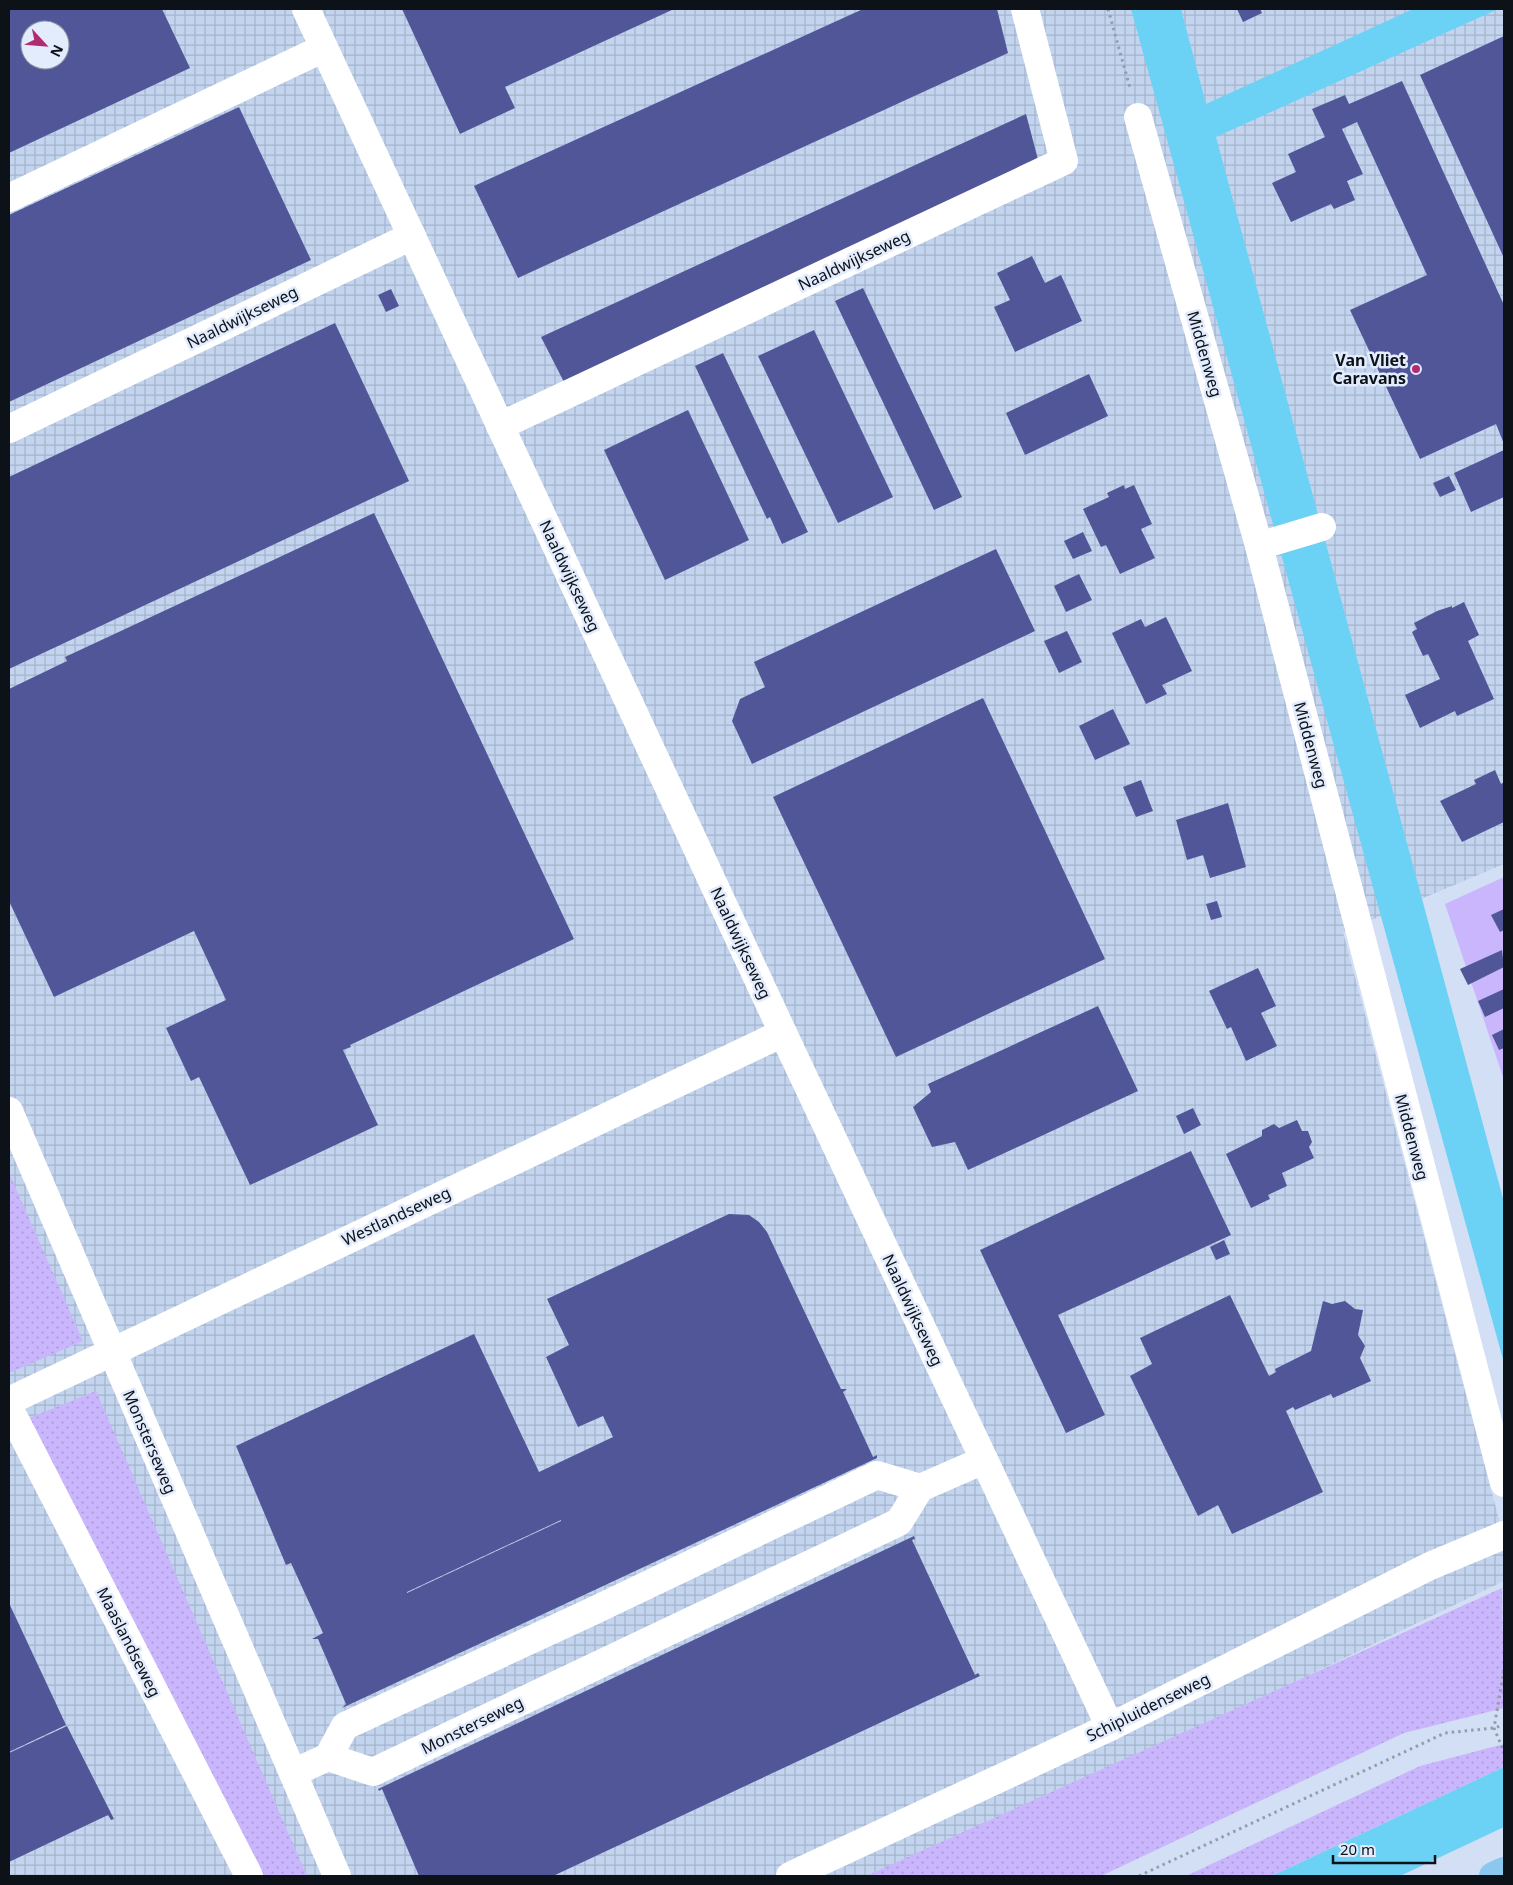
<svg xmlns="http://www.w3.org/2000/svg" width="1513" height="1885" viewBox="0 0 1513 1885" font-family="'Noto Sans',sans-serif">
<defs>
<pattern id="industrial-grid" width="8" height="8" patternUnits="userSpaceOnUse" patternTransform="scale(1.25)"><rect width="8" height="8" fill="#c3d4ef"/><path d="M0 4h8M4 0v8" fill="none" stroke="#a6b5cc"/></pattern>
<pattern id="grass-dots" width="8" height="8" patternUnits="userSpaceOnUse" patternTransform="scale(1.25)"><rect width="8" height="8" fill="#cab6fc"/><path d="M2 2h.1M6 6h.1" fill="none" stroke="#ac9bd7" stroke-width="1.8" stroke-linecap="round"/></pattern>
</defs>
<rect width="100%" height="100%" fill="#d2dff4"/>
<path fill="url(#industrial-grid)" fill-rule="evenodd" d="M9,9h1495v855l-161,68 161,606v43l-611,295h-884zM30,30h30v30h-30z"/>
<g fill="url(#grass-dots)">
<path d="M9,1173l74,168 -74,32z"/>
<path d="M96,1391l211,485h-70l-228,-450z"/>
<path d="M1502,1588l2,120 -100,25 -303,143h-235z"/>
<path d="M1504,1744v23l-232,109h-86l234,-110z"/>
</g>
<path fill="#cab6fc" d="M1504,877v203l-59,-176z"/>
<g fill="#6bd2f5">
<path d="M1131,9h50l25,95 207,-95h85l-282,128 288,1065v161z"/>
<path d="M1504,1767v60l-104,49h-128z"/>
</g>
<g fill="#515699" fill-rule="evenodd">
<path d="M9,9h153l28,59 -181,85zM30,30h30v30h-30z"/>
<path d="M402,9h272l-169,78 10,21 -55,26z"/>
<path d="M863,9h134l11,44 -490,225 -44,-92z"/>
<path d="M1237,9h23l2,4 -19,9z"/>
<path d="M1504,36v222l-84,-183z"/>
<path d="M1402,81l102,224v139l-8,-20 -76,35 -70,-149 77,-35 -70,-153 -15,7 21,45 -16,7 8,19 -21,9 -3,-5 -40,18 -19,-39 24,-11 -8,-18 37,-17 -13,-28 33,-14 4,9z"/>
<path d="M239,107l72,153 -302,142v-187z"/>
<path d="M1026,114l14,53 -474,219 -25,-49z"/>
<path d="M1032,256l13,27 16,-8 21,46 -67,31 -21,-45 16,-7 -13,-27z"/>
<path d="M863,288l99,209 -28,13 -99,-209z"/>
<path d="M391,289l8,17 -13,6 -8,-17z"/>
<path d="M335,323l74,158 -400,188v-192z"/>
<path d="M814,330l79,167 -55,26 -80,-167z"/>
<path d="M723,353l85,179 -26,12 -12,-27 -3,2 -72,-153z"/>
<path d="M1089,374l19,42 -83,39 -19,-42z"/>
<path d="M688,410l61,130 -84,40 -61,-130z"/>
<path d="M1504,450v47l-33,15 -17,-39z"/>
<path d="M1449,476l7,14 -16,7 -7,-14z"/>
<path d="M1124,485l1,4 9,-4 18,39 -11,5 14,29 -35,16 -14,-29 -5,2 -18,-38 26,-12 -2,-4z"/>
<path d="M374,513l200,426 -224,106 1,2 -8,3 35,75 -128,60 -51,-108 -8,4 -25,-53 60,-28 -32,-69 -140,66 -45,-96v-212l58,-28 -2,-4z"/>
<path d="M1083,532l9,19 -19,8 -9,-18z"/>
<path d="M996,549l39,82 -283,133 -20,-43 8,-22 25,-12 -11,-25z"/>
<path d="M1079,574l13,26 -26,12 -12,-26z"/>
<path d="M1464,602l15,33 -11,6 26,58 -37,17 -2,-5 -35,17 -15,-33 35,-16 -12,-25 -5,2 -11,-24 5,-3 -3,-6 23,-12 15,-5v2z"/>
<path d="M1166,617l26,54 -30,14 5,9 -21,10 -34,-71 29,-14 4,8z"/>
<path d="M1067,631l15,31 -23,11 -15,-32z"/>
<path d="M983,698l122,261 -209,98 -123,-260z"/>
<path d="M1113,709l17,35 -35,16 -16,-34z"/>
<path d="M1495,770l6,14 3,-2v40l-42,20 -22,-41 36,-17 -2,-4z"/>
<path d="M1141,780l12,31 -17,6 -13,-30z"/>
<path d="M1228,803l18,64 -36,11 -7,-23 -16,5 -11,-40z"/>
<path d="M1217,901l5,16 -11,3 -5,-16z"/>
<path d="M1504,909v21l-4,2 -9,-17z"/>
<path d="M1502,950l2,17 -36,18 -8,-16z"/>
<path d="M1258,968l18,38 -15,7 16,33 -31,15 -15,-34 -4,2 -18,-38z"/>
<path d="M1504,989v19l-19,9 -7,-16z"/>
<path d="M1098,1006l40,85 -170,79 -13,-28 -23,5 -19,-40 18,-15 -3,-8z"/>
<path d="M1504,1029v19l-5,2 -7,-15z"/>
<path d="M1193,1108l8,17 -17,9 -8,-18z"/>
<path d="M1297,1120l5,11h6l4,11 -3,5 5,11 -32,15 5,13 -19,9 2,4 -19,9 -25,-54 36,-18v-6l12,-6 5,4z"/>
<path d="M1191,1151l40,84 -173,80 47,100 -39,18 -86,-183z"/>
<path d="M729,1214l20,1 10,7 8,10 74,157h6l-4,3 30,65 4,-2v3l-535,250 4,-4 -28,-65h-6l11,-6 -32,-70 -5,2 -50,-119 238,-112 65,138 74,-35 -10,-21 -25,11 -32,-70 23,-12 -22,-46zM561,1520v1l-154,72v-1z"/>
<path d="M1224,1240l6,14 -14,6 -6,-13z"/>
<path d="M1230,1295l39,81 7,-4 -1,-3 36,-18 12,-50 9,3 13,-3 10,8 8,1 -5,25 7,11 -5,12 11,23 -38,17 -2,-4 -36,16 -2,-3 -7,4 37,81 -91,42 -14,-29 -20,11 -68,-140 22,-12 -12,-26z"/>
<path d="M914,1536l1,3 -3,1 63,135 3,-2 2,3 -427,200h-134l-37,-87 -3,2 -1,-2z"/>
<path d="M9,1603l57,122 -57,27z"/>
<path d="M67,1726l47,93 -3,1 -3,-5 -99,47v-109z"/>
</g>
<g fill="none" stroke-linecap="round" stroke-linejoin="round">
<g stroke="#929dad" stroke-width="3" stroke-dasharray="2.5 4" stroke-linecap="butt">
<path d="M1108,9l22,79"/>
<path d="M1504,1670l-10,58 10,24"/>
<path d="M1139,1876l306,-143 49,-5 10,-3"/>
</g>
<g stroke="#fff" stroke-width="28">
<path d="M306,9l477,1024 327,694"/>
<path d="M1138,117l121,429 245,937"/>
<path d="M9,198l315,-150"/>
<path d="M500,426l564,-265 -39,-152"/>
<path d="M9,429l403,-193"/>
<path d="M1259,546l63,-19"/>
<path d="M9,1111l328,765"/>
<path d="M9,1401l774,-368"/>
<path d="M9,1408l240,468"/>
<path d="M328,1757l45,15 526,-250 21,-34 64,-28"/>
<path d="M293,1773l35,-16 17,-31 248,-115 284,-136 43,13"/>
<path d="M790,1876l320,-149 320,-161 74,-31"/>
</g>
<path stroke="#8bc8ef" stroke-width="28" d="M1493,1876l11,-5"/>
</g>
<circle fill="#b02b72" stroke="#e2ecfd" stroke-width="2" cx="1416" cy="369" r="5"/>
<g text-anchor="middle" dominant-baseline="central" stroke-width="5" stroke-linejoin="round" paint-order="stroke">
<g font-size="16" fill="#0d1118" stroke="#e2ecfd">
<text transform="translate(854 260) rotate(-25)">Naaldwijkseweg</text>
<text transform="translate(242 317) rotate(-26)">Naaldwijkseweg</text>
<text transform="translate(1205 354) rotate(74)">Middenweg</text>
<text transform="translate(570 576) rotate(65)">Naaldwijkseweg</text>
<text transform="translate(1311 745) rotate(75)">Middenweg</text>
<text transform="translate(741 943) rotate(65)">Naaldwijkseweg</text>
<text transform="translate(1412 1137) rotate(75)">Middenweg</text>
<text transform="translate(396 1216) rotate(-25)">Westlandseweg</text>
<text transform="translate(913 1310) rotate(65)">Naaldwijkseweg</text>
<text transform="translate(150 1442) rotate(67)">Monsterseweg</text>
<text transform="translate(129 1642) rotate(63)">Maaslandseweg</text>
<text transform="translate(1148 1707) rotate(-26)">Schipluidenseweg</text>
<text transform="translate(472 1725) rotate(-26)">Monsterseweg</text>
</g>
<g font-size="16" font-weight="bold" fill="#0d1118" stroke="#e2ecfd" text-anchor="end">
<text x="1406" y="360">Van Vliet<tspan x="1406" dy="18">Caravans</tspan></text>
</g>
</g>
<rect width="1513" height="1885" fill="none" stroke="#0d1118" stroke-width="20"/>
<g transform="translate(45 45) rotate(116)"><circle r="24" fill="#e2ecfd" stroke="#8d94a1"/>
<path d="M0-4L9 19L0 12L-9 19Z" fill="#b02b72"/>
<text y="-8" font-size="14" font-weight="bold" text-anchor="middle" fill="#0d1118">N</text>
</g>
<path d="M1333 1855v8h102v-8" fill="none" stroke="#0d1118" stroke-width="2.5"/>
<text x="1340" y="1855" font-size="15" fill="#0d1118" stroke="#e2ecfd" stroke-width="4" paint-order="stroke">20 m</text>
</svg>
